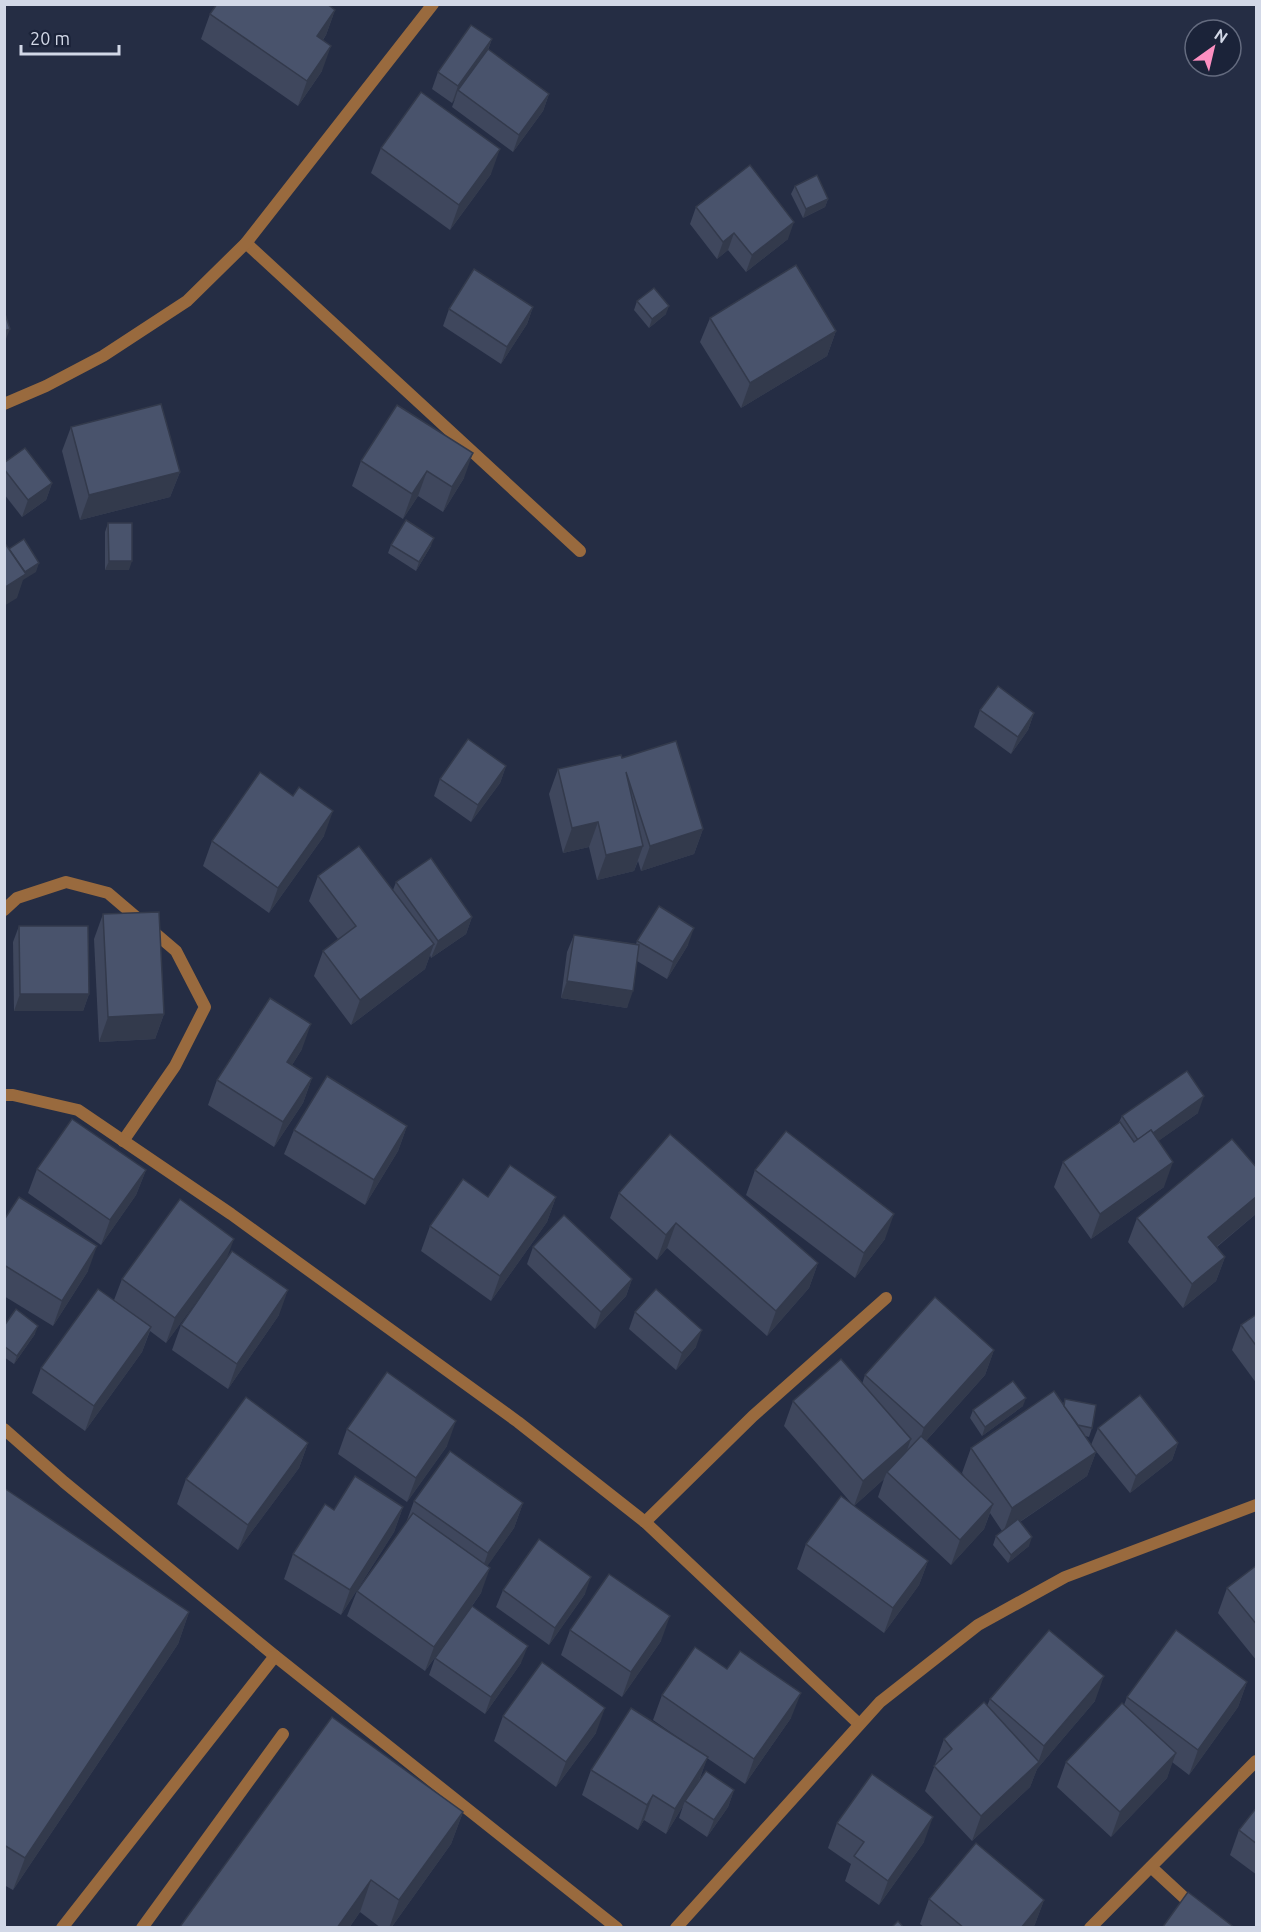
<svg xmlns="http://www.w3.org/2000/svg" width="1261" height="1932" viewBox="0 0 1261 1932" font-family="Ubuntu,sans-serif">
<rect width="100%" height="100%" fill="#252d44"/>
<g fill="none" stroke-linecap="round" stroke-linejoin="round">
<g stroke="#996a3e" stroke-width="12">
<path d="M246,243l334,308"/>
<path d="M142,1928l141,-194"/>
</g>
<g stroke="#996a3e" stroke-width="12">
<path d="M4,404l42,-18 57,-30 84,-55 59,-58 187,-239"/>
<path d="M4,910l13,-12 49,-16 42,11 68,58 29,56 -30,59 -52,75"/>
<path d="M4,1095h9l65,15 153,104 287,208 127,100 214,202"/>
<path d="M4,1429l60,53 211,174 342,272"/>
<path d="M645,1522l108,-106 133,-118"/>
<path d="M1151,1867l66,61"/>
<path d="M62,1928l213,-272"/>
<path d="M676,1928l204,-226 98,-77 87,-48 191,-72"/>
<path d="M1090,1928l166,-167"/>
</g>
</g>
<g fill="#3f475d">
<path d="M335,10l-9,25 -3,5 -1,31 -24,35 -97,-67 9,-25z"/>
<path d="M492,39l-4,11 61,44 -6,17 -30,41 -61,-45 3,-8 -3,4 -20,-14 6,-17z"/>
<path d="M381,148l110,26 -41,56 -79,-57z"/>
<path d="M795,186l33,13 -3,8 -22,11 -12,-24z"/>
<path d="M696,207l92,32 -42,33 -18,-22 -11,9 -27,-35z"/>
<path d="M637,301l29,13 -17,14 -15,-18z"/>
<path d="M533,307l-6,17 -26,40 -58,-38 6,-17z"/>
<path d="M710,318l126,13 -9,25 -86,52 -41,-66z"/>
<path d="M397,405l67,73 -21,34 -25,-16 -15,23 -51,-33 9,-25z"/>
<path d="M71,427l109,45 -10,25 -90,23 -18,-69z"/>
<path d="M4,463l48,20 -6,17 -24,17 -18,-23z"/>
<path d="M108,523l21,47h-24v-38z"/>
<path d="M391,545l40,1 -15,25 -28,-18z"/>
<path d="M980,710l54,3 -6,17 -17,24 -37,-27z"/>
<path d="M622,758l81,71 -9,25 -53,17 -3,-10 -4,10 -37,9 -8,-33 -26,6 -14,-59 9,-25z"/>
<path d="M506,766l-6,17 -29,39 -37,-26 6,-17z"/>
<path d="M324,836l-55,77 -66,-47 9,-25z"/>
<path d="M318,876l75,14 3,-8 76,35 -6,17 -35,24 -1,-3 -5,14 -74,56 -37,-49 9,-25 15,-12 -29,-38z"/>
<path d="M103,914l61,100 -9,25 -56,3 -5,-103z"/>
<path d="M19,926l70,68 -6,17h-69l-1,-69z"/>
<path d="M574,935l62,9 1,-3 51,4 -21,34 -30,-18 -10,47 -66,-10 6,-46z"/>
<path d="M302,1049l-10,16 20,13 -9,25 -29,44 -66,-42 9,-25z"/>
<path d="M1198,1113l-40,28 6,46 -73,52 -37,-52 9,-25 56,-40 3,-6z"/>
<path d="M407,1126l-9,25 -33,54 -81,-51 10,-24z"/>
<path d="M37,1169l109,1 -10,25 -35,50 -73,-52z"/>
<path d="M755,1170l130,69 -30,39 -109,-83z"/>
<path d="M619,1193l199,70 -9,25 -42,48 -100,-88 -10,12 -47,-42z"/>
<path d="M488,1197h68l-9,25 -56,79 -70,-50 9,-25z"/>
<path d="M1257,1213l-40,34 8,10 -9,24 -33,27 -55,-66 9,-24z"/>
<path d="M4,1220l84,51 -35,55 -49,-30z"/>
<path d="M533,1247l99,32 -6,17 -31,33 -68,-65z"/>
<path d="M225,1261l54,54 -51,74 -56,-39 9,-25 31,-45 -46,63 -16,-12 -8,21 -57,79 -53,-38 9,-25 73,-68 8,-21z"/>
<path d="M635,1312l61,35 -20,23 -47,-41z"/>
<path d="M1257,1314v70l-25,-34 9,-25z"/>
<path d="M4,1326l31,8 -21,30 -10,-7z"/>
<path d="M994,1350l-9,25 -59,66 40,37 -4,-5 9,-25 92,-44 2,-5 27,29 -3,9 -4,-1 11,16 -9,24 -67,46 9,24 -21,17 -15,-18 3,-9 6,-5 -12,-18 -6,16 -33,36 -73,-68 6,-18 -30,27 74,55 -9,24 -35,48 -87,-64 9,-25 47,-39 -69,-79 9,-25 69,-17 3,-9z"/>
<path d="M1023,1406l-41,30 -12,-18 3,-8z"/>
<path d="M1098,1428l80,15 -6,17 -42,33 -39,-48z"/>
<path d="M347,1429l100,17 -40,56 -69,-48z"/>
<path d="M308,1443l-9,25 -61,82 -61,-46 9,-25z"/>
<path d="M4,1488l185,124 -11,32 -165,246 -9,-5z"/>
<path d="M414,1501l109,2 -9,25 -27,38 -6,27 -9,13 49,57 -36,51 -56,-39 6,-17 31,-43 -41,56 -78,-55 10,-25 49,-68z"/>
<path d="M403,1507l-9,25 -53,83 -57,-36 9,-25 41,-44z"/>
<path d="M1257,1565v96l-39,-48 9,-25z"/>
<path d="M503,1590l82,4 -36,51 -53,-38z"/>
<path d="M570,1630l91,11 -39,56 -61,-42z"/>
<path d="M1247,1682l-9,25 -49,68 -17,-13 -5,16 -56,59 -54,-50 9,-25 58,-57 3,-8z"/>
<path d="M662,1695l129,23 -46,66 -38,-26 -8,23 35,9 -6,17 -21,30 -28,-19 4,-12 -17,28 -22,-14 -6,10 -56,-35 9,-25 108,-18 -46,-32z"/>
<path d="M990,1699l105,2 -58,68 -7,18 -58,54 -47,-50 10,-26v-1l9,-25 43,-33z"/>
<path d="M503,1716l93,17 -40,54 -62,-46z"/>
<path d="M1257,1807v68l-27,-20 9,-25z"/>
<path d="M463,1812l-12,32 -60,84h-10l-21,-16 -11,16h-170z"/>
<path d="M837,1823l87,19 -45,63 -34,-24 6,-17 -23,-16z"/>
<path d="M929,1899l115,1 -9,24 -2,4h-108l-5,-4z"/>
</g>
<g fill="#333a4c">
<path d="M335,10l-9,25 -18,26 9,-25z"/>
<path d="M492,39l-7,17 -27,34 -3,9 -3,4 6,-17z"/>
<path d="M331,46l-9,25 -24,35 9,-25z"/>
<path d="M549,94l-6,17 -30,41 6,-17z"/>
<path d="M500,149l-9,25 -41,56 9,-25z"/>
<path d="M828,199l-3,8 -22,11 3,-9z"/>
<path d="M794,222l-6,17 -42,33 6,-17z"/>
<path d="M734,233l-6,17 -11,9 6,-17z"/>
<path d="M669,306l-3,8 -17,14 3,-9z"/>
<path d="M533,307l-6,17 -26,40 6,-17z"/>
<path d="M10,329l-6,15v-13z"/>
<path d="M836,331l-9,25 -86,52 9,-25z"/>
<path d="M473,453l-9,25 -21,34 9,-25z"/>
<path d="M427,471l-9,25 -15,23 9,-25z"/>
<path d="M180,472l-10,25 -90,23 9,-25z"/>
<path d="M52,483l-6,17 -24,17 6,-17z"/>
<path d="M434,538l-3,8 -15,25 3,-9z"/>
<path d="M109,561h23l-3,9h-24z"/>
<path d="M39,563l-3,9 -13,8 -6,18 -13,8v-18l11,-9z"/>
<path d="M1034,713l-6,17 -17,24 7,-17z"/>
<path d="M506,766l-6,17 -29,39 7,-17z"/>
<path d="M333,811l-9,25 -55,77 9,-25z"/>
<path d="M598,822l-9,25 -26,6 9,-25z"/>
<path d="M703,829l-9,25 -53,17 9,-25z"/>
<path d="M643,846l-9,25 -37,9 9,-25z"/>
<path d="M472,917l-6,17 -35,24 7,-17z"/>
<path d="M694,928l-6,17 -21,34 6,-17z"/>
<path d="M434,944l-9,25 -74,56 9,-25z"/>
<path d="M567,981l66,10 -6,17 -66,-10z"/>
<path d="M20,994h69l-6,17h-69z"/>
<path d="M164,1014l-9,25 -56,3 9,-25z"/>
<path d="M311,1024l-9,25 -24,38 9,-25z"/>
<path d="M312,1078l-9,25 -29,44 9,-25z"/>
<path d="M1204,1096l-6,17 -65,46 6,-17z"/>
<path d="M407,1126l-9,25 -33,54 9,-25z"/>
<path d="M1173,1162l-9,25 -73,52 9,-25z"/>
<path d="M146,1170l-10,25 -35,50 9,-25z"/>
<path d="M1257,1196v17l-58,48 9,-24z"/>
<path d="M556,1197l-9,25 -56,79 9,-25z"/>
<path d="M894,1214l-9,25 -30,39 9,-25z"/>
<path d="M676,1223l-9,25 -10,12 9,-25z"/>
<path d="M234,1239l-9,24 -59,80 9,-25z"/>
<path d="M97,1246l-9,25 -35,55 9,-25z"/>
<path d="M1225,1257l-9,24 -33,27 9,-24z"/>
<path d="M818,1263l-9,25 -42,48 9,-25z"/>
<path d="M632,1279l-6,17 -31,33 6,-17z"/>
<path d="M288,1290l-9,25 -51,74 9,-25z"/>
<path d="M38,1326l-3,8 -21,30 3,-8z"/>
<path d="M151,1327l-9,25 -57,79 9,-25z"/>
<path d="M702,1330l-6,17 -20,23 6,-17z"/>
<path d="M994,1350l-9,25 -70,78 9,-25z"/>
<path d="M1026,1398l-3,8 -41,30 3,-9z"/>
<path d="M456,1421l-9,25 -40,56 9,-24z"/>
<path d="M911,1439l-9,25 -15,8 -3,7 -30,27 9,-25z"/>
<path d="M308,1443l-9,25 -61,82 10,-25z"/>
<path d="M1178,1443l-6,17 -42,33 6,-17z"/>
<path d="M1096,1452l-9,24 -84,57 9,-25z"/>
<path d="M523,1503l-9,25 -35,50 9,-25z"/>
<path d="M993,1504l-9,25 -33,36 9,-25z"/>
<path d="M403,1507l-9,25 -53,83 9,-25z"/>
<path d="M1032,1537l-3,9 -21,17 3,-8z"/>
<path d="M928,1561l-9,24 -35,48 9,-25z"/>
<path d="M490,1568l-9,25 -56,78 9,-24z"/>
<path d="M591,1577l-6,17 -36,51 6,-17z"/>
<path d="M189,1612l-11,32 -165,246 12,-32z"/>
<path d="M670,1616l-9,25 -39,56 9,-25z"/>
<path d="M528,1646l-7,17 -36,51 6,-17z"/>
<path d="M1104,1676l-9,25 -58,68 -7,18 -58,54 9,-25 57,-53 6,-17z"/>
<path d="M1247,1682l-9,25 -49,68 9,-25z"/>
<path d="M801,1693l-10,25 -46,66 9,-25z"/>
<path d="M605,1708l-9,25 -40,54 10,-25z"/>
<path d="M1176,1753l-9,25 -56,59 9,-25z"/>
<path d="M708,1757l-10,25 -13,19 -2,5 -17,28 9,-25z"/>
<path d="M734,1790l-6,17 -21,30 7,-17z"/>
<path d="M653,1795l-9,25 -6,10 9,-25z"/>
<path d="M463,1812l-12,32 -60,84h-2l10,-28z"/>
<path d="M933,1817l-9,25 -45,63 9,-24z"/>
<path d="M371,1880l-11,32 -11,16h-12z"/>
<path d="M1044,1900l-9,24 -2,4h-12z"/>
</g>
<g fill="#49536c" stroke="#333a4c" stroke-width="1.5">
<path d="M217,4h110l8,6 -18,26 14,10 -24,35 -97,-67z"/>
<path d="M471,25l21,14 -34,47 -20,-14z"/>
<path d="M488,49l61,45 -30,41 -61,-45z"/>
<path d="M421,92l79,57 -41,56 -78,-57z"/>
<path d="M750,165l44,57 -42,33 -18,-22 -11,9 -27,-35z"/>
<path d="M817,175l11,24 -22,10 -11,-23z"/>
<path d="M796,265l40,66 -86,52 -40,-65z"/>
<path d="M474,269l59,38 -26,40 -58,-38z"/>
<path d="M654,288l15,18 -17,13 -15,-18z"/>
<path d="M4,311l6,18 -6,2z"/>
<path d="M161,404l19,68 -91,23 -18,-68z"/>
<path d="M397,405l76,48 -21,34 -25,-16 -15,23 -51,-33z"/>
<path d="M25,448l27,35 -24,17 -24,-31v-6z"/>
<path d="M406,520l28,18 -15,24 -28,-17z"/>
<path d="M108,523h24v38h-23z"/>
<path d="M24,539l15,24 -14,9 -16,-23z"/>
<path d="M4,542l22,32 -22,14z"/>
<path d="M998,686l36,27 -16,24 -38,-27z"/>
<path d="M468,739l38,27 -28,39 -38,-26z"/>
<path d="M676,741l27,88 -53,17 -24,-74 17,74 -37,9 -8,-33 -26,6 -14,-59 63,-14 1,3z"/>
<path d="M260,772l33,24 6,-9 34,24 -55,77 -66,-47z"/>
<path d="M359,846l75,98 -74,56 -37,-49 33,-25 -38,-50z"/>
<path d="M431,858l41,59 -34,24 -42,-59z"/>
<path d="M659,906l35,22 -21,34 -36,-21z"/>
<path d="M159,912l5,102 -56,3 -5,-103z"/>
<path d="M19,926h69l1,68h-69z"/>
<path d="M574,935l65,10 -6,46 -66,-10z"/>
<path d="M270,998l41,26 -24,38 25,16 -29,44 -66,-42z"/>
<path d="M1187,1071l17,25 -51,37 -2,-3 -13,10 -16,-24z"/>
<path d="M327,1076l80,50 -33,54 -80,-50z"/>
<path d="M72,1119l74,51 -36,50 -73,-51z"/>
<path d="M1120,1122l14,20 17,-12 22,32 -73,52 -37,-52z"/>
<path d="M786,1131l108,83 -30,39 -109,-83z"/>
<path d="M670,1134l148,129 -42,48 -100,-88 -10,12 -47,-42z"/>
<path d="M1232,1139l25,29v28l-49,41 17,20 -33,27 -55,-66z"/>
<path d="M510,1165l46,32 -56,79 -70,-50 33,-47 25,18z"/>
<path d="M19,1197l78,49 -35,55 -58,-36v-45z"/>
<path d="M180,1199l54,40 -59,79 -53,-39z"/>
<path d="M564,1215l68,64 -31,33 -68,-65z"/>
<path d="M232,1251l56,39 -51,74 -56,-39z"/>
<path d="M98,1289l53,38 -57,79 -53,-38z"/>
<path d="M656,1289l46,41 -20,23 -47,-41z"/>
<path d="M935,1297l59,53 -70,78 -59,-53z"/>
<path d="M16,1309l22,17 -21,30 -13,-10v-20z"/>
<path d="M1257,1314v33l-16,-22z"/>
<path d="M841,1359l70,80 -48,42 -70,-80z"/>
<path d="M387,1372l69,49 -40,57 -69,-49z"/>
<path d="M1013,1381l13,17 -41,29 -12,-17z"/>
<path d="M1054,1391l42,61 -84,56 -41,-60z"/>
<path d="M1140,1395l38,48 -42,33 -38,-48z"/>
<path d="M246,1397l62,46 -60,82 -62,-46z"/>
<path d="M1065,1399l31,6 -4,23 -14,-3 -14,-19z"/>
<path d="M921,1436l72,68 -33,36 -73,-68z"/>
<path d="M450,1451l73,52 -35,50 -74,-52z"/>
<path d="M355,1476l48,31 -53,83 -57,-36 32,-50 9,6z"/>
<path d="M4,1488l185,124 -164,246 -21,-13z"/>
<path d="M841,1496l87,65 -35,47 -87,-64z"/>
<path d="M413,1513l77,55 -56,79 -77,-56z"/>
<path d="M1018,1519l14,18 -21,18 -15,-19z"/>
<path d="M539,1539l52,38 -36,51 -52,-38z"/>
<path d="M1257,1565v60l-30,-37z"/>
<path d="M609,1574l61,42 -39,56 -61,-42z"/>
<path d="M472,1606l56,40 -37,51 -56,-39z"/>
<path d="M1049,1630l55,46 -60,70 -54,-47z"/>
<path d="M1176,1630l71,52 -49,68 -71,-53z"/>
<path d="M695,1647l32,22 13,-18 61,42 -47,66 -92,-64z"/>
<path d="M542,1662l63,46 -39,54 -63,-46z"/>
<path d="M984,1702l55,60 -58,54 -47,-50 18,-17 -8,-10z"/>
<path d="M1122,1703l54,50 -56,59 -54,-50z"/>
<path d="M631,1708l77,49 -33,52 -22,-14 -6,10 -56,-35z"/>
<path d="M332,1717l131,95 -64,88 -28,-20 -34,48h-158z"/>
<path d="M706,1771l28,19 -20,30 -29,-19z"/>
<path d="M872,1774l61,43 -45,64 -34,-25 10,-14 -27,-19z"/>
<path d="M1257,1807v37l-18,-14z"/>
<path d="M976,1843l68,57 -23,28h-57l-35,-29z"/>
<path d="M1188,1892l47,36h-73z"/>
<path d="M898,1921l6,7h-13z"/>
</g>
<rect width="1261" height="1932" fill="none" stroke="#d2d8e7" stroke-width="12"/>
<g transform="translate(1213 48) rotate(34)"><circle r="28" fill="#1b2339" stroke="#646b7f" stroke-width="1.5"/>
<path d="M0-4.5L10 22L0 15L-10 22Z" fill="#fc8fc1"/>
<text y="-9" font-size="16" font-weight="bold" text-anchor="middle" fill="#d2d8e7">N</text>
</g>
<path d="M21 45v9h98v-9" fill="none" stroke="#d2d8e7" stroke-width="3"/>
<text x="30" y="45" font-size="18" fill="#d2d8e7" stroke="#1b2339" stroke-width="4.5" paint-order="stroke">20 m</text>
</svg>
